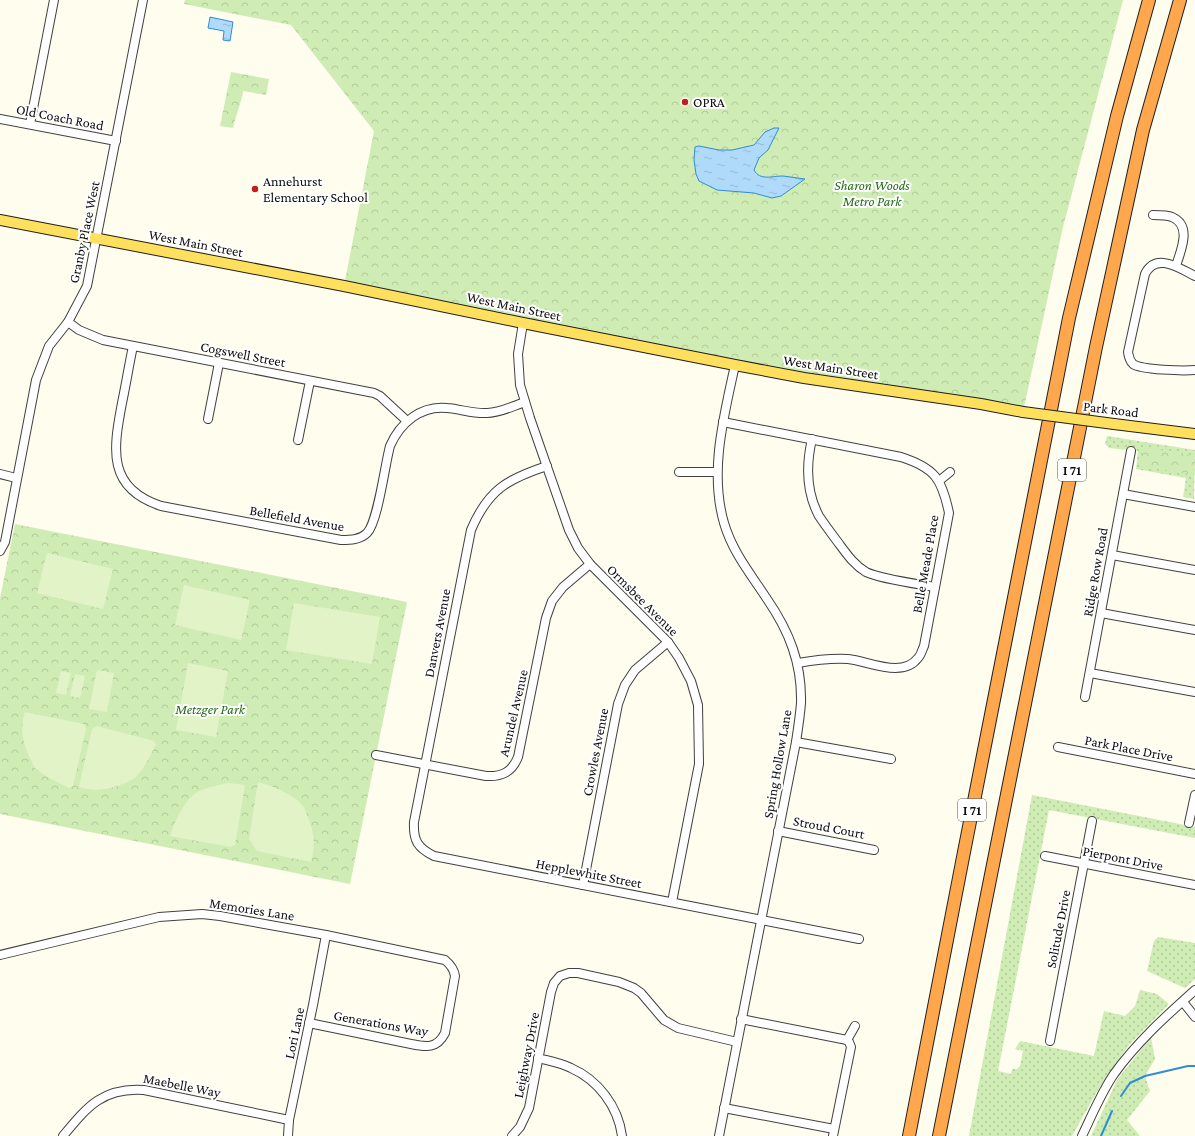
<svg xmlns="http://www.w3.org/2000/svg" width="1195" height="1136" viewBox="0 0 1195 1136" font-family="'Crimson Pro',serif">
<defs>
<pattern id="grass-dots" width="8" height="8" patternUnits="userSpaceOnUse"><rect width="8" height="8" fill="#cfecb5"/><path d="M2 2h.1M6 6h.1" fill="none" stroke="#b1c99a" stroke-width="1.8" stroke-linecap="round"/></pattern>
<pattern id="park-crowns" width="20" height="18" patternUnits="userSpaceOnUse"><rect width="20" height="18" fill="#cfecb5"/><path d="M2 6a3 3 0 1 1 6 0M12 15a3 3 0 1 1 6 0" fill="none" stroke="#b1c99a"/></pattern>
<pattern id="water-ripples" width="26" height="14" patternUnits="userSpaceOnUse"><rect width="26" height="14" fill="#afdafa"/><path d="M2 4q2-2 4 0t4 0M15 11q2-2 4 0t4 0" fill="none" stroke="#95bad5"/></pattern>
</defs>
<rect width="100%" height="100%" fill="#fffdee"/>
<g fill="url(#grass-dots)">
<path d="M1107,436l88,14 -1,49 -11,-2 3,-19 -50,-9 2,-18 -29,-3 -4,-4z"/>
<path d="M1032,795l163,32v11l-146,-28 -51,261 13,3 1,-5h5l3,-3 3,-15 -8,-2 5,-8 74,15 10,-45 21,5 10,-10 5,-16 17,4 12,10 -40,41 -31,45 -26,46h-103z"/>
<path d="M1158,937l37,6v36l-10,9 -38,-17 7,-30z"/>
<path d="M1151,1037l4,22 -10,17 5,15 -23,29 13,16h-49l26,-56z"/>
</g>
<g fill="url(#park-crowns)">
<path d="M185,0h938l-60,227 -40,185 -152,-24 -527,-102 30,-155 -83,-106 -107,-21z"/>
<path d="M231,72l38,7 -3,16 -23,-4c-2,13 -7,24 -10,37l-13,-2z"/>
<path d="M1143,447l52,9v19l-55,-9z"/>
<path d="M15,524l392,78 -57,282 -350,-70v-216z"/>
</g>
<g fill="#e1f3c7">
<path d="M47,553l66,16 -10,40 -66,-16z"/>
<path d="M184,585l66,15 -9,40 -66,-15z"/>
<path d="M294,603l86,14 -8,47 -86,-14z"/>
<path d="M188,663l40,8 -12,66 -40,-7z"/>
<path d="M97,670l17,3 -7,39 -18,-3z"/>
<path d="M61,671l10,2 -5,22 -10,-2z"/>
<path d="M75,674l10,2 -5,22 -10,-2z"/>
<path d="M25,712l59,12 2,5 -13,57 -4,2c-11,-6 -24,-11 -33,-19 -3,-3 -4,-8 -6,-11 -8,-16 -10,-30 -5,-46z"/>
<path d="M97,726l57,15 2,4c-6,10 -11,23 -20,32 -3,3 -8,4 -11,6 -16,7 -30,9 -46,4l13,-58z"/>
<path d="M258,782c13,3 37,13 45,24 2,3 3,6 4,9 7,16 9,30 4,47l-54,-11 -8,-12z"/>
<path d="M229,783l16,2 -10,60 -5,2 -60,-11c4,-13 12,-31 23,-41 8,-7 25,-10 36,-12z"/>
</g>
<g fill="url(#water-ripples)" stroke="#308cd7">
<path d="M210,17l23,5 -3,19 -7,-1 1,-9 -16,-3z"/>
<path d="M774,128h5l-11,22 -9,8 -5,12c6,11 18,6 29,6 7,1 15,2 22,3l-24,17 -9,2 -18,-5 -37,-3 -18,-9 -3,-7 -2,-14 1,-13 4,-1 20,4h13l22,-5 11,-13z"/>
</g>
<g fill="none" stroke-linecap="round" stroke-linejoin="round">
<g stroke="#308cd7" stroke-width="2">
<path d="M1121,1096l9,-13 15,-7 43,-10h7"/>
<path d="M1101,1136l11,-25"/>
</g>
<defs>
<g id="minor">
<path d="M0,119l116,22"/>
<path d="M30,124l24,-124"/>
<path d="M1153,215c6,0 14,0 19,2 21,9 8,35 4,49"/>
<path d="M1195,276c-16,-8 -39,-24 -50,-2l-17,78c1,5 1,8 5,12 8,6 51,7 62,6"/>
<path d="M68,322l11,8 24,10 271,53 6,3 27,25"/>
<path d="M523,323l-5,31 2,31 10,33 39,112 9,18 12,16 78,78 11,16 12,23 7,24 1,59 -27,138"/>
<path d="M133,346c-4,19 -7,38 -11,57 -9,47 -15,85 39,103l180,34c9,0 19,0 26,-7 11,-11 18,-69 23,-87 10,-23 31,-41 57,-38 14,1 26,6 40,5 13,0 26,-7 38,-11"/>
<path d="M208,419l11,-56"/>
<path d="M723,422l178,35c34,11 41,22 48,56l-25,133c-2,4 -3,9 -6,12 -16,21 -49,3 -70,1 -18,-1 -33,1 -50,4"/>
<path d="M812,439c-6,26 -6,53 7,77 6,9 12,17 18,25 9,12 16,23 29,31 14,7 52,12 69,15"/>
<path d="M298,440l12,-59"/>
<path d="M547,466c-40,13 -59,24 -76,64l-57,292c-1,19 4,26 20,34l425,83"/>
<path d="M679,472h38"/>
<path d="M0,474l16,4"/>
<path d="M939,481l11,-9"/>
<path d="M1123,494l72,13"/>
<path d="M0,551l5,-9 31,-162 13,-34 19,-24 19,-36 56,-286"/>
<path d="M1112,555l83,15"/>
<path d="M1101,613l94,17"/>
<path d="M1090,673l105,19"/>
<path d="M1085,697l46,-246"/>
<path d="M796,742l95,17"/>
<path d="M1058,747l137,27"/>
<path d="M376,755l110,21c16,1 26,-4 32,-19l28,-139 6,-17 11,-14 27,-23"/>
<path d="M1189,823l6,-28"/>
<path d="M778,831l96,19"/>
<path d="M1045,856l150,29"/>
<path d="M583,885l35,-181 7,-19 10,-15 33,-28"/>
<path d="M0,955l159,-38 43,-3 18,2 106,19 119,25c6,5 9,9 10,16l-10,57c-8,16 -19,14 -34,11l-102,-21"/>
<path d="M1183,1002l12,15"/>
<path d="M741,1019l106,21"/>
<path d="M847,1040l8,-14"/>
<path d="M1050,1041l42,-220"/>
<path d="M538,1058c11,3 23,5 33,10 27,12 47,38 51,68"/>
<path d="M724,1108l110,21"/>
<path d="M63,1136c24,-29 40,-49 81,-46l145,30"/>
<path d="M288,1136l1,-16 24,-115 13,-70"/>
<path d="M512,1136l8,-9 9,-19 22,-116 3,-9 6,-7 9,-3h9l41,9 15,6 7,5 23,27 14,8 59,14"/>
<path d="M719,1136l77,-394c2,-13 4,-26 5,-39 1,-40 -12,-72 -34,-104 -17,-26 -34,-46 -43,-76 -15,-52 0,-107 11,-158"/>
<path d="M833,1136l18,-89 -2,-5 -2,-2"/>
<path d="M1082,1136c10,-21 19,-43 32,-62 23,-32 52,-58 81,-84"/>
</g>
<g id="major">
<path d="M0,220l344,66 179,37 212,42 69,13 177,26 42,8"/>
<path d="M1114,424l81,10"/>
</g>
<g id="highway">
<path d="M909,1136l55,-284 105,-534 48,-202 32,-116"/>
<path d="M939,1136l157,-789 47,-217 37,-130"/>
</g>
</defs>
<use href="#minor" stroke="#404040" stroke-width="10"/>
<use href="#major" stroke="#1e1e1e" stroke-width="12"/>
<use href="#highway" stroke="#1e1e1e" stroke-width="14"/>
<use href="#minor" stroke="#fff" stroke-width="8"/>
<use href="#major" stroke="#ffe05e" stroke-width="10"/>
<use href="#highway" stroke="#fea74d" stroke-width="12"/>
<defs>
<path id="major-bridge" d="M1023,412l91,12"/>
</defs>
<use href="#major-bridge" stroke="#1e1e1e" stroke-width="12" stroke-linecap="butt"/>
<use href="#major-bridge" stroke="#ffe05e" stroke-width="10"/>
</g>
<g fill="#c71c1c" stroke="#fff" stroke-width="1.5">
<circle cx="685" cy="102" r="4"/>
<circle cx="255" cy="189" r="4"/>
</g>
<g text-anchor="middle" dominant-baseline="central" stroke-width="4" stroke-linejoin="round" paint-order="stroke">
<g fill="#fff" stroke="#565656" stroke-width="1">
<rect x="1058" y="459" width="28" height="22" rx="3"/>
<rect x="958" y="799" width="28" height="22" rx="3"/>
</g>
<g font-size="13" font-weight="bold" fill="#0d0d0d">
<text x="1072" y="470">I 71</text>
<text x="972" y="810">I 71</text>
</g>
<g font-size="14" fill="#0d0d0d" stroke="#fff" text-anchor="start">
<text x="693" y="102">OPRA</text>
<text x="263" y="181">Annehurst<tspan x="263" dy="16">Elementary School</tspan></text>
</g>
<g font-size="14" fill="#0d0d0d" stroke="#fff">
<text transform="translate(60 117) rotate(11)">Old Coach Road</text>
<text transform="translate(84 232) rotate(-78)">Granby Place West</text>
<text transform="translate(196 243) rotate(11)">West Main Street</text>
<text transform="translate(514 306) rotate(12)">West Main Street</text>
<text transform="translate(243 354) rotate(11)">Cogswell Street</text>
<text transform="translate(831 367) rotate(9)">West Main Street</text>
<text transform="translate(1111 409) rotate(7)">Park Road</text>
<text transform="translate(297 518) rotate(10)">Bellefield Avenue</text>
<text transform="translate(925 564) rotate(-80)">Belle Meade Place</text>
<text transform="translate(1095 572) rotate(-80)">Ridge Row Road</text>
<text transform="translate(643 600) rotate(45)">Ormsbee Avenue</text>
<text transform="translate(437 633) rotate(-79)">Danvers Avenue</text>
<text transform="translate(513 713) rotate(-77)">Arundel Avenue</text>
<text transform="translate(1129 748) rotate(11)">Park Place Drive</text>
<text transform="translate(595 752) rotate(-79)">Crowles Avenue</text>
<text transform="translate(777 764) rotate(-80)">Spring Hollow Lane</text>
<text transform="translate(829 827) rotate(11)">Stroud Court</text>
<text transform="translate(1123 858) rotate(11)">Pierpont Drive</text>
<text transform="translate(589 873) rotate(11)">Hepplewhite Street</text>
<text transform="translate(252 909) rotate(9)">Memories Lane</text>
<text transform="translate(1058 929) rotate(-79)">Solitude Drive</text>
<text transform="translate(381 1023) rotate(10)">Generations Way</text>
<text transform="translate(294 1033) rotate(-78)">Lori Lane</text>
<text transform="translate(526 1055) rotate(-79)">Leighway Drive</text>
<text transform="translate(182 1085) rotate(11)">Maebelle Way</text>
</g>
<g font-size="14" font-style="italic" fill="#266a19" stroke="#fff">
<text x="872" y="185">Sharon Woods<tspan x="872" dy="16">Metro Park</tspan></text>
<text x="210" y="709">Metzger Park</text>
</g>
</g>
</svg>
